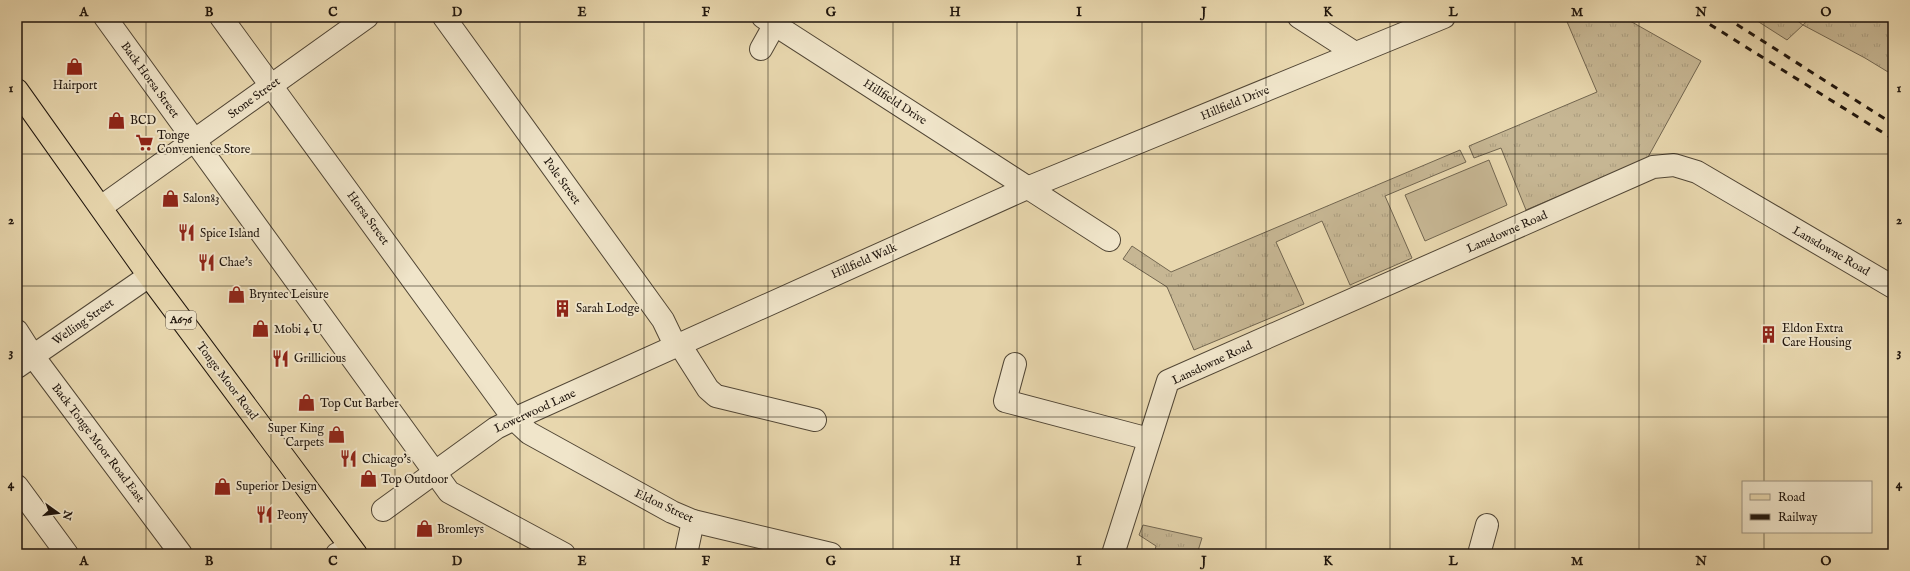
<svg xmlns="http://www.w3.org/2000/svg" width="1910" height="571" viewBox="0 0 1910 571" font-family="'IM FELL English',serif">
<defs>
<pattern id="grass-tufts" width="24" height="20" patternUnits="userSpaceOnUse"><rect width="24" height="20" fill="#c6b693"/><path d="M3 7l-1-3M5 7V3M7 7l1-3M15 17l-1-3M17 17v-4M19 17l1-3" fill="none" stroke="#aa9c7e"/></pattern>
</defs>
<rect width="100%" height="100%" fill="#e8d7ae"/>
<filter id="stains"><feTurbulence type="fractalNoise" baseFrequency=".005" numOctaves="4"/><feColorMatrix values="0 0 0 0 .2 0 0 0 0 .09 0 0 0 0 .02 0 0 0 .5 -.17"/></filter>
<radialGradient id="worn" r=".72"><stop offset=".6" stop-color="#630" stop-opacity="0"/><stop offset="1" stop-color="#630" stop-opacity=".3"/></radialGradient>
<g fill="url(#grass-tufts)" stroke="#726650">
<path d="M1565,17h58l78,44 -54,98 -121,51 -25,-62 -27,10 -5,-12 128,-54z"/>
<path d="M1751,17h41l11,8 7,-8h83v58l-28,-17 -62,-33 -16,15z"/>
<path d="M1460,150l6,12 -81,34 27,62 -62,27 -28,-64 -46,21 28,62 -110,46 -27,-63 -44,-28 9,-13 39,26z"/>
<path d="M1143,525l59,13 -5,16h-43l2,-8 -17,-11z"/>
</g>
<path fill="#c6b693" stroke="#726650" d="M1489,160l18,45 -82,36 -20,-46z"/>
<g fill="none" stroke-linecap="round" stroke-linejoin="round">
<defs>
<g id="minor">
<path d="M105,17l344,475 115,62"/>
<path d="M221,17l293,402 15,14 143,79 21,9 138,33"/>
<path d="M444,17l219,303 13,27"/>
<path d="M763,17l346,223"/>
<path d="M1299,17l56,36"/>
<path d="M761,49l14,-25"/>
<path d="M101,207l266,-190"/>
<path d="M17,331l16,25 148,198"/>
<path d="M680,345l28,44 8,7 99,24"/>
<path d="M1015,364l-10,37 144,38"/>
<path d="M17,367l132,-91"/>
<path d="M17,486l50,68"/>
<path d="M383,510l113,-82 18,-9 513,-231 417,-171"/>
<path d="M337,554l13,-7"/>
<path d="M686,554l7,-33"/>
<path d="M1113,554l55,-173 485,-214 21,-2 23,7 196,115"/>
<path d="M1479,554l8,-29"/>
</g>
<path id="major" d="M17,90l132,186 207,278"/>
</defs>
<use href="#minor" stroke="#514635" stroke-width="24"/>
<use href="#major" stroke="#1f150d" stroke-width="24"/>
<use href="#minor" stroke="#f0e5ca" stroke-width="22"/>
<use href="#major" stroke="#e8d7ae" stroke-width="22"/>
<g stroke="#1f150d" stroke-width="3" stroke-dasharray="7 7" stroke-linecap="butt">
<path d="M1698,17l195,122"/>
<path d="M1725,17l168,107"/>
</g>
</g>
<path fill="none" stroke="#1f150d" stroke-width="1" stroke-opacity="0.55" d="M146,17v537M271,17v537M395,17v537M520,17v537M644,17v537M768,17v537M893,17v537M1017,17v537M1142,17v537M1266,17v537M1390,17v537M1515,17v537M1639,17v537M1764,17v465M17,154h1876M17,286h1876M17,417h1876M1764,532v22"/>
<defs>
<symbol id="shop-bare" viewBox="-9 -9 18 18"><path d="M-5-2.5h2.3a2.7 3.5 0 0 1 5.4 0H5L5.5 6h-11ZM-1.5-2.5h3a1.5 2.3 0 0 0-3 0Z" fill="#8f2418" stroke="#f0e5ca" stroke-width="2.5" paint-order="stroke"/></symbol>
<symbol id="supermarket-bare" viewBox="-9 -9 18 18"><path d="M-6-5.5h2.5l.6 2H6L4.5 2H-2.5L-4.4-4H-6ZM-1.5 3.2a1.3 1.3 0 1 0 .1 0ZM3 3.2a1.3 1.3 0 1 0 .1 0Z" fill="#8f2418" stroke="#f0e5ca" stroke-width="2.5" paint-order="stroke"/></symbol>
<symbol id="restaurant-bare" viewBox="-9 -9 18 18"><path d="M-5-6h1v4h1v-4h1v4h1v-4h1v5L-1.5 .5V6h-2V.5L-5-1ZM5-6V6H3V1.5H1.5Q1.5-4 5-6Z" fill="#8f2418" stroke="#f0e5ca" stroke-width="2.5" paint-order="stroke"/></symbol>
<symbol id="building-bare" viewBox="-9 -9 18 18"><path d="M-4-6H4V6H1V3H-1V6H-4ZM-2.5-4.3h1.7v1.8h-1.7ZM.8-4.3h1.7v1.8H.8ZM-2.5-1h1.7V.8h-1.7ZM.8-1h1.7V.8H.8Z" fill="#8f2418" stroke="#f0e5ca" stroke-width="2.5" paint-order="stroke"/></symbol>
</defs>
<g fill-rule="evenodd">
<use href="#shop-bare" x="62" y="54" width="25" height="25"/>
<use href="#shop-bare" x="104" y="108" width="25" height="25"/>
<use href="#supermarket-bare" x="132" y="130" width="25" height="25"/>
<use href="#shop-bare" x="158" y="186" width="25" height="25"/>
<use href="#restaurant-bare" x="174" y="220" width="25" height="25"/>
<use href="#restaurant-bare" x="194" y="250" width="25" height="25"/>
<use href="#shop-bare" x="224" y="282" width="25" height="25"/>
<use href="#building-bare" x="550" y="296" width="25" height="25"/>
<use href="#shop-bare" x="248" y="316" width="25" height="25"/>
<use href="#building-bare" x="1756" y="322" width="25" height="25"/>
<use href="#restaurant-bare" x="268" y="346" width="25" height="25"/>
<use href="#shop-bare" x="294" y="390" width="25" height="25"/>
<use href="#shop-bare" x="324" y="422" width="25" height="25"/>
<use href="#restaurant-bare" x="336" y="446" width="25" height="25"/>
<use href="#shop-bare" x="356" y="466" width="25" height="25"/>
<use href="#shop-bare" x="210" y="474" width="25" height="25"/>
<use href="#restaurant-bare" x="252" y="502" width="25" height="25"/>
<use href="#shop-bare" x="412" y="516" width="25" height="25"/>
</g>
<g text-anchor="middle" dominant-baseline="central" stroke-width="4" stroke-linejoin="round" paint-order="stroke">
<rect fill="#f0e5ca" stroke="#5e5346" stroke-width="1" x="166" y="311" width="30" height="18" rx="3"/>
<g font-size="11" font-weight="bold" fill="#1f150d">
<text x="181" y="320">A676</text>
</g>
<g font-size="12" fill="#1f150d" stroke="#f0e5ca">
<text transform="translate(150 80) rotate(54)">Back Horsa Street</text>
<text transform="translate(254 98) rotate(-36)">Stone Street</text>
<text transform="translate(895 102) rotate(33)">Hillfield Drive</text>
<text transform="translate(1235 103) rotate(-22)">Hillfield Drive</text>
<text transform="translate(562 181) rotate(54)">Pole Street</text>
<text transform="translate(368 218) rotate(54)">Horsa Street</text>
<text transform="translate(1507 232) rotate(-24)">Lansdowne Road</text>
<text transform="translate(1831 251) rotate(30)">Lansdowne Road</text>
<text transform="translate(864 261) rotate(-24)">Hillfield Walk</text>
<text transform="translate(83 322) rotate(-35)">Welling Street</text>
<text transform="translate(1212 363) rotate(-25)">Lansdowne Road</text>
<text transform="translate(227 381) rotate(53)">Tonge Moor Road</text>
<text transform="translate(535 411) rotate(-25)">Lowerwood Lane</text>
<text transform="translate(98 443) rotate(53)">Back Tonge Moor Road East</text>
<text transform="translate(664 506) rotate(25)">Eldon Street</text>
</g>
<g font-size="12" fill="#1f150d" stroke="#f0e5ca" text-anchor="start">
<text x="75" y="85" text-anchor="middle">Hairport</text>
<text x="130" y="120">BCD</text>
<text x="157" y="135">Tonge<tspan x="157" dy="14">Convenience Store</tspan></text>
<text x="183" y="198">Salon83</text>
<text x="200" y="233">Spice Island</text>
<text x="219" y="262">Chae's</text>
<text x="249" y="294">Bryntec Leisure</text>
<text x="576" y="308">Sarah Lodge</text>
<text x="1782" y="328">Eldon Extra<tspan x="1782" dy="14">Care Housing</tspan></text>
<text x="274" y="329">Mobi 4 U</text>
<text x="294" y="358">Grillicious</text>
<text x="320" y="403">Top Cut Barber</text>
<text x="324" y="428" text-anchor="end">Super King<tspan x="324" dy="14">Carpets</tspan></text>
<text x="362" y="459">Chicago's</text>
<text x="381" y="479">Top Outdoor</text>
<text x="236" y="486">Superior Design</text>
<text x="277" y="515">Peony</text>
<text x="437" y="529">Bromleys</text>
</g>
</g>
<rect width="1910" height="571" fill="none" stroke="#e8d7ae" stroke-width="44"/>
<rect x="1742" y="481" width="130" height="52" fill="#f0e5ca" stroke="#9c927e"/>
<rect x="1750" y="494" width="20" height="6" fill="#e8d7ae" stroke="#9c927e"/>
<text x="1778" y="501" font-size="12" fill="#1f150d">Road</text>
<rect x="1750" y="514" width="20" height="6" fill="#1f150d" stroke="#9c927e"/>
<text x="1778" y="521" font-size="12" fill="#1f150d">Railway</text>
<g transform="translate(58 513) rotate(104)" stroke="#f0e5ca" stroke-width="3" paint-order="stroke">
<path d="M0-3L7 15L0 10L-7 15Z" fill="#1f150d"/>
<text y="-6" font-size="11" font-weight="bold" text-anchor="middle" fill="#1f150d">N</text>
</g>
<rect x="22" y="22" width="1866" height="527" fill="none" stroke="#1f150d" stroke-width="1.5"/>
<g font-size="13" text-anchor="middle" font-weight="bold" fill="#1f150d">
<text x="84" y="16">A</text>
<text x="209" y="16">B</text>
<text x="333" y="16">C</text>
<text x="457" y="16">D</text>
<text x="582" y="16">E</text>
<text x="706" y="16">F</text>
<text x="831" y="16">G</text>
<text x="955" y="16">H</text>
<text x="1079" y="16">I</text>
<text x="1204" y="16">J</text>
<text x="1328" y="16">K</text>
<text x="1453" y="16">L</text>
<text x="1577" y="16">M</text>
<text x="1701" y="16">N</text>
<text x="1826" y="16">O</text>
<text x="11" y="92">1</text>
<text x="1899" y="92">1</text>
<text x="11" y="224">2</text>
<text x="1899" y="224">2</text>
<text x="11" y="356">3</text>
<text x="1899" y="356">3</text>
<text x="11" y="488">4</text>
<text x="1899" y="488">4</text>
<text x="84" y="565">A</text>
<text x="209" y="565">B</text>
<text x="333" y="565">C</text>
<text x="457" y="565">D</text>
<text x="582" y="565">E</text>
<text x="706" y="565">F</text>
<text x="831" y="565">G</text>
<text x="955" y="565">H</text>
<text x="1079" y="565">I</text>
<text x="1204" y="565">J</text>
<text x="1328" y="565">K</text>
<text x="1453" y="565">L</text>
<text x="1577" y="565">M</text>
<text x="1701" y="565">N</text>
<text x="1826" y="565">O</text>
</g>
<rect width="100%" height="100%" filter="url(#stains)"/>
<rect width="100%" height="100%" fill="url(#worn)"/>
</svg>
